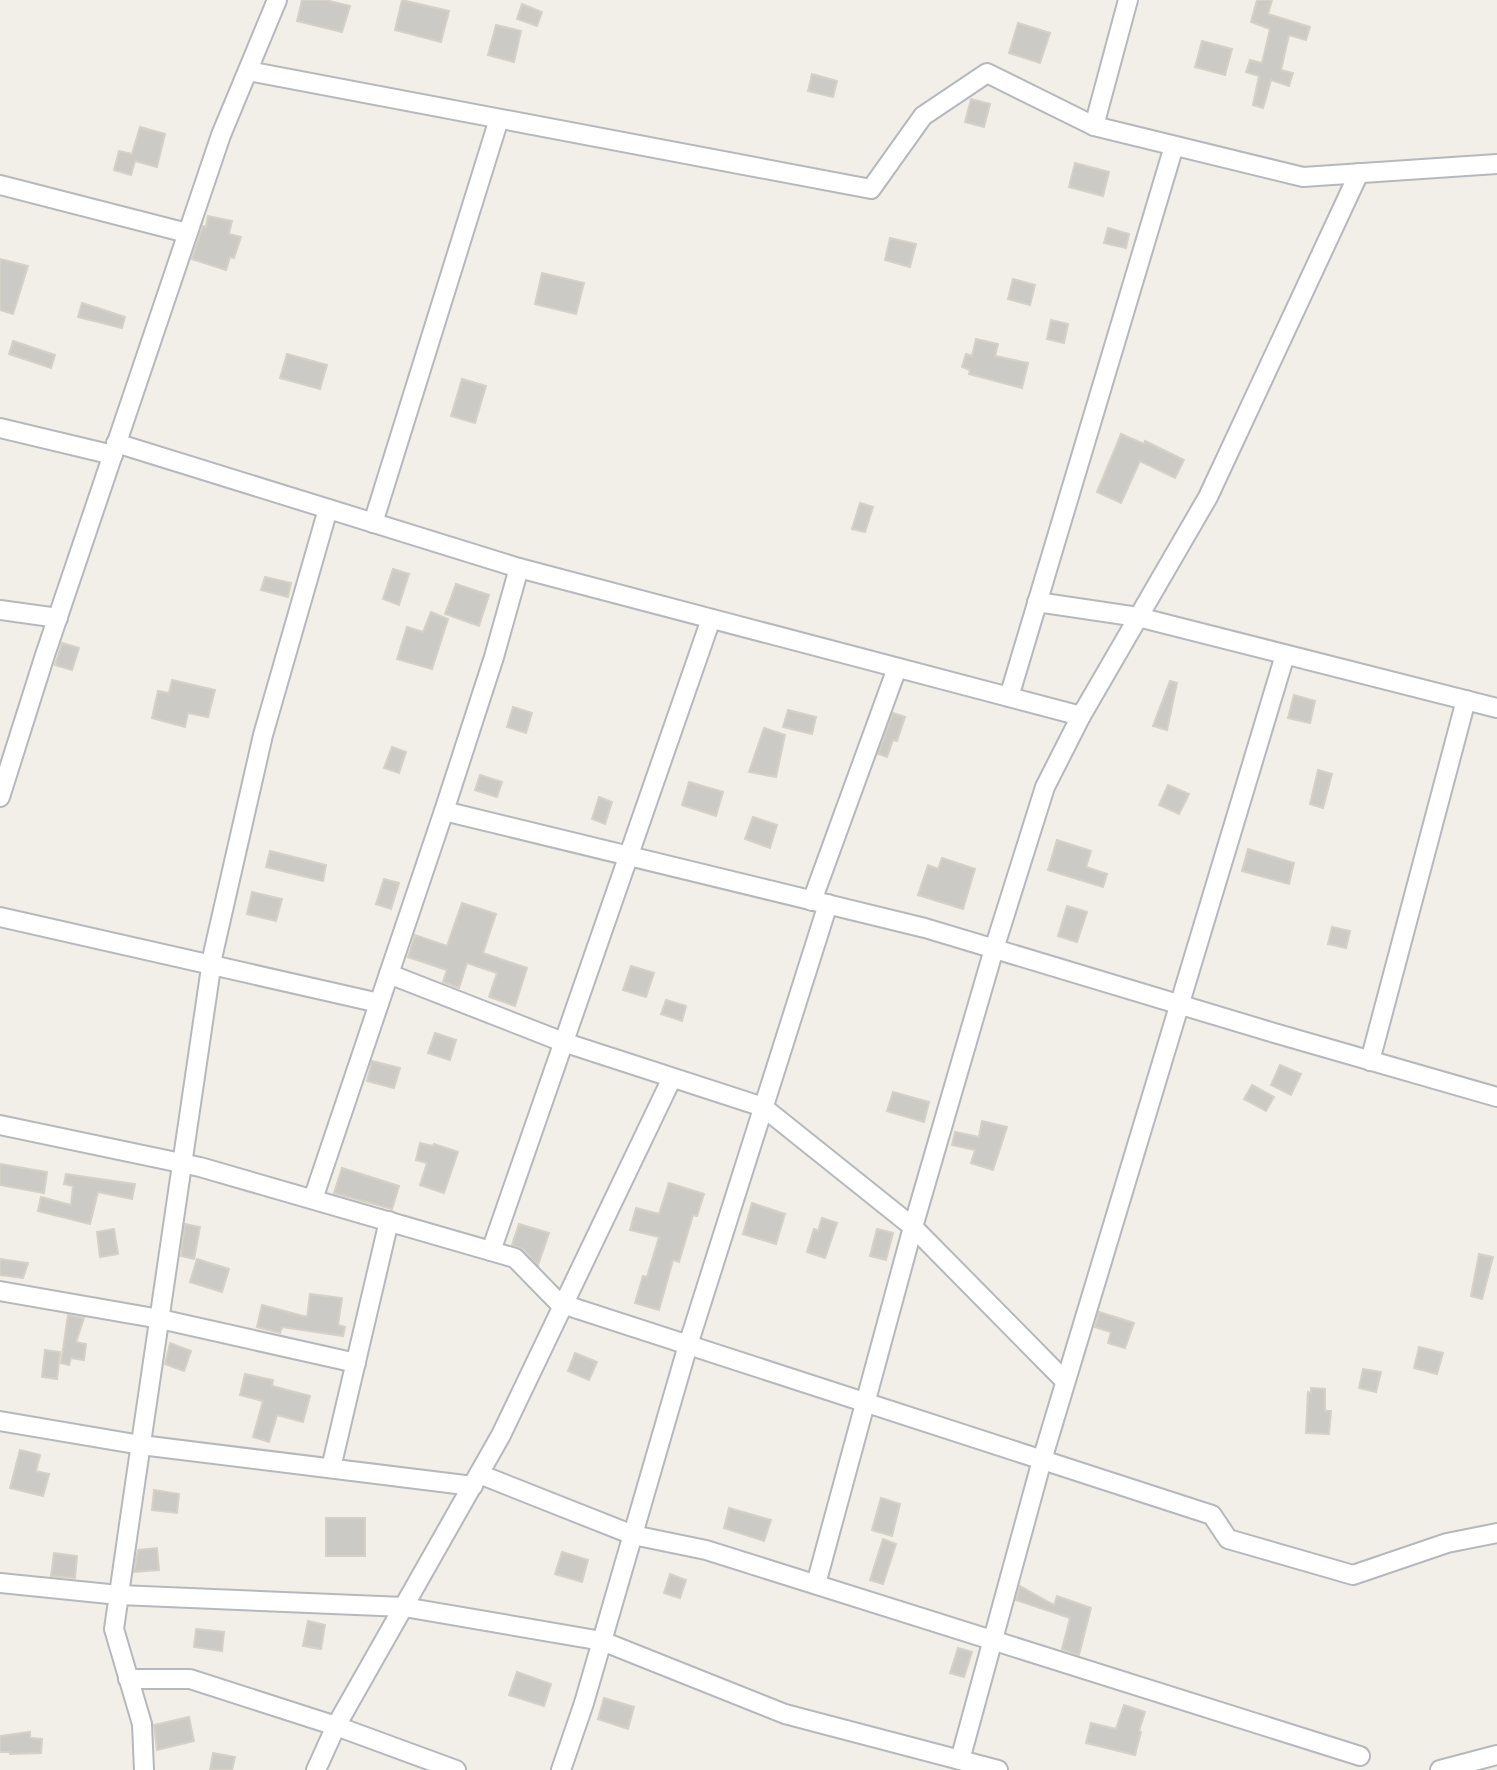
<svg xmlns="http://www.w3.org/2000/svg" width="1497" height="1770" viewBox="0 0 1497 1770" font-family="'Fira Sans Condensed',sans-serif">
<rect width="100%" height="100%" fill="#f1efe8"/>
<g fill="#cccac5" stroke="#d6d1c6" stroke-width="2">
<path d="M302,0h23l25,6 -8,26 -45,-11z"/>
<path d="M402,0l47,11 -8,31 -46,-12z"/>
<path d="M1257,0h15l-4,14 42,13 -4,13 -17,-5 -8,35 12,3 -4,13 -18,-6 -8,28 -10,-3 6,-29 -13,-4 4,-12 12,3 8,-34 -19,-7z"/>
<path d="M522,4l20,8 -5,14 -20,-7z"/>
<path d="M1018,23l32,10 -10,30 -31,-10z"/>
<path d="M496,25l25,6 -7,31 -26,-7z"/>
<path d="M1202,41l30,8 -7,26 -30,-8z"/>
<path d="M812,74l25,7 -4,16 -25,-6z"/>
<path d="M971,99l19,5 -6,23 -19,-5z"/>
<path d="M140,127l25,7 -8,33 -22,-6 -4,14 -17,-5 5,-19 13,3z"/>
<path d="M1075,163l34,9 -6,24 -34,-9z"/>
<path d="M208,216l24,5 -3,13 12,3 -7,21 -4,-1 -4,13 -34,-11 11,-33 3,1z"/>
<path d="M1108,228l21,6 -3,14 -22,-5z"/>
<path d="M890,238l26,6 -6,23 -25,-7z"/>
<path d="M0,259l28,7 -15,48 -13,-4z"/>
<path d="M542,273l42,10 -8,31 -41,-10z"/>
<path d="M1013,279l22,6 -5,20 -22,-6z"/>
<path d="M82,303l43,14 -3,11 -44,-11z"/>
<path d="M1051,320l17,4 -4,19 -17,-4z"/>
<path d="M976,339l22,5 -3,12 33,7 -6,25 -53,-14 1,-4 -8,-3 4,-13 6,2z"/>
<path d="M13,341l42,14 -4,13 -42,-14z"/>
<path d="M287,354l40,11 -7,24 -40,-11z"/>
<path d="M462,379l24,7 -11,37 -24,-7z"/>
<path d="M1121,434l23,10 1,-3 39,19 -9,18 -35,-17 -19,42 -24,-11z"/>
<path d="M860,503l13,4 -8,25 -13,-3z"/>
<path d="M393,569l16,5 -10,31 -16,-6z"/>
<path d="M265,577l26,6 -3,14 -27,-7z"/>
<path d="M456,584l33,11 -10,31 -34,-12z"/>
<path d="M431,612l17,7 -16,50 -35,-10 10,-32 16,5z"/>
<path d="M62,643l17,5 -7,22 -17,-5z"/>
<path d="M172,680l43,10 -7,27 -20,-4 -3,14 -33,-9 6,-27 11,2z"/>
<path d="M1170,681l7,2 -10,47 -14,-4z"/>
<path d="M1294,695l21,6 -5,22 -22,-5z"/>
<path d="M513,707l19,6 -6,20 -19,-6z"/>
<path d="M788,710l28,7 -4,17 -29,-7z"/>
<path d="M893,713l12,4 -8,24 -4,-1 -6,17 -9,-3z"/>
<path d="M764,728l21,7 -9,42 -27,-5z"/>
<path d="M392,747l14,5 -7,21 -15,-5z"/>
<path d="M1318,770l14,4 -9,34 -13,-4z"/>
<path d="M480,775l22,7 -5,15 -22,-7z"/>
<path d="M689,782l34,10 -7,24 -34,-11z"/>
<path d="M1168,785l21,9 -10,20 -20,-9z"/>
<path d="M599,797l13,5 -7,22 -13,-5z"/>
<path d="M753,817l24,8 -7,23 -25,-9z"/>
<path d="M1057,840l34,11 -5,16 21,7 -4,13 -55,-17z"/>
<path d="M1248,849l46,14 -5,21 -47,-13z"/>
<path d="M270,851l56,14 -3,16 -57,-14z"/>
<path d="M942,858l33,11 -12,40 -45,-14 10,-30 10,4z"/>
<path d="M384,879l15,4 -8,26 -15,-5z"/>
<path d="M252,892l30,7 -6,22 -29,-7z"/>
<path d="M462,903l34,11 -13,39 44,15 -12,38 -26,-9 8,-24 -30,-10 -8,25 -16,-6 4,-12 -39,-13 7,-22 32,11z"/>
<path d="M1067,906l20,6 -10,30 -19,-6z"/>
<path d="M1332,927l18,4 -4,17 -18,-4z"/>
<path d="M631,966l23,7 -8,24 -23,-7z"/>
<path d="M666,1000l20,6 -4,15 -21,-7z"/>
<path d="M435,1033l21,7 -6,20 -22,-7z"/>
<path d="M372,1061l28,7 -6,20 -27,-7z"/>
<path d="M1280,1065l21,9 -10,21 -20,-10z"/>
<path d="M1252,1085l22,12 -8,14 -22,-12z"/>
<path d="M893,1092l36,10 -5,20 -37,-11z"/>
<path d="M982,1121l25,6 -14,43 -22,-7 4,-13 -23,-5 3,-13 24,5z"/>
<path d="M420,1143l13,3 1,-2 24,8 -14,41 -24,-8 7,-22 -11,-3z"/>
<path d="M0,1164l47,8 -3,21 -44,-8z"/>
<path d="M342,1168l57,18 -7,23 -58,-16z"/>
<path d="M66,1174l69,10 -3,15 -34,-7 -8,32 -52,-13 3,-14 30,8 2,-19 -9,-2z"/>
<path d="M669,1183l35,11 -7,22 -4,-1 -14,47 -6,-2 -14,50 -24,-7 8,-27 4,1 12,-40 -29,-7 6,-22 23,6z"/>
<path d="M752,1203l33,11 -9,30 -33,-10z"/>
<path d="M822,1218l15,5 -12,35 -18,-6 7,-23 4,2z"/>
<path d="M185,1224l15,3 -6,32 -13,-3z"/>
<path d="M519,1224l30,9 -11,32 -15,-16 -11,-4z"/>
<path d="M114,1229l4,25 -18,3 -3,-25z"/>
<path d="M877,1229l16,4 -7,27 -16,-4z"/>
<path d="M1479,1254l14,3 -11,42 -11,-3z"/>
<path d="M0,1259l28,4 -5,15 -23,-3z"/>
<path d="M197,1259l32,10 -7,23 -32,-10z"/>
<path d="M310,1294l32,4 -4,27 7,2 -2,9 -61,-9 -2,6 -23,-6 5,-22 45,12z"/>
<path d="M1099,1312l35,11 -9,25 -17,-5 3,-11 -16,-5z"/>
<path d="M68,1315l16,3 -8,24 10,2 -2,16 -13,-2 -2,7 -8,-2z"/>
<path d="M170,1343l21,8 -7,20 -19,-7z"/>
<path d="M1419,1347l24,6 -6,21 -23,-6z"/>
<path d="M45,1350l15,2 -3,27 -15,-2z"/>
<path d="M575,1353l22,9 -8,18 -21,-9z"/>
<path d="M1363,1369l18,3 -5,20 -17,-4z"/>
<path d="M245,1374l28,6 -1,6 38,10 -7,26 -26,-7 -8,27 -16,-5 10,-36 -23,-6z"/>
<path d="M1311,1388l14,1v22h6l-2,23 -23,-1 2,-41 3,1z"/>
<path d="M20,1450l20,5 -4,16 13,3 -6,22 -33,-8z"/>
<path d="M154,1490l25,4 -2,19 -25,-3z"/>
<path d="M881,1498l19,6 -8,32 -20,-6z"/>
<path d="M729,1508l42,12 -7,21 -40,-13z"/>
<rect x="326" y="1518" width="39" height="38"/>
<path d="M883,1539l13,5 -13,40 -13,-4z"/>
<path d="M157,1548l2,22 -25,2 4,-22z"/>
<path d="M562,1552l26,8 -6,22 -27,-8z"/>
<path d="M54,1553l23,3 -2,22 -24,-2z"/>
<path d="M670,1574l16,6 -6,18 -16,-5z"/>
<path d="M1020,1586l34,19 3,-9 34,12 -12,47 -17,-6 8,-31 -54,-18z"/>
<path d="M308,1621l17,4 -4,24 -18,-3z"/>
<path d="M196,1629l28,3 -2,19 -28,-4z"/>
<path d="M958,1648l14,4 -8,25 -14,-4z"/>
<path d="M517,1672l34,12 -7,22 -35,-11z"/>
<path d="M604,1698l30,9 -6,22 -30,-10z"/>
<path d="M1124,1705l21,7 -6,19 2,1 -6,23 -49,-12 5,-20 25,6z"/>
<path d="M189,1717l5,24 -37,9 -3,-25z"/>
<path d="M30,1732v6l12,1 -1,14 -31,1v-2h-10v-16z"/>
<path d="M213,1753l22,4 -3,13h-22z"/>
</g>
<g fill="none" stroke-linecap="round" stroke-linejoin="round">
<defs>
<g id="minor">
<path d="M248,71l623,118 52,-73 64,-43 107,53 209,51 194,-13"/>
<path d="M1094,126l34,-126"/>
<path d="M0,185l187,48"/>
<path d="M0,428l113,27"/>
<path d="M116,443l403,125 562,148 127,-219 151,-324"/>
<path d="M373,523l126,-404"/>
<path d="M519,568l-25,89 -50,154 481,117 346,104 226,65"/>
<path d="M1037,602l101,15 359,91"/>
<path d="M0,610l58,8"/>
<path d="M1009,697l165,-551"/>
<path d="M0,797l45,-142 176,-520 56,-135"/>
<path d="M812,901l85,-233"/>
<path d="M0,917l379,86"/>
<path d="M389,974l174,68 200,65 150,120 152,154"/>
<path d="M1370,1061l96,-361"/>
<path d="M0,1125l200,42 315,91 44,45 653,212 16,24 125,36 94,-32 50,-10"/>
<path d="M313,1199l131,-388"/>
<path d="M491,1251l220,-632"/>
<path d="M0,1291l160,28 196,44"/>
<path d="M0,1421l141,24 332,41"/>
<path d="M331,1468l58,-247"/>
<path d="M479,1474l154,61 73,15 654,206"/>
<path d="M0,1583l119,12 285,12 198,34 183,73 213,56"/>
<path d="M816,1584l97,-357 81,-278 51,-162 36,-71"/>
<path d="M128,1679h62l146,47 120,44"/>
<path d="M960,1760l82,-300 243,-805"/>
<path d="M144,1770l-2,-46 -28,-95 16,-111 83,-564 50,-219 65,-226"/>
<path d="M316,1770l20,-44 165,-291 171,-357"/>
<path d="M561,1770l23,-67 104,-358 140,-441"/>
<path d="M1440,1770l57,-15"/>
</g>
</defs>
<use href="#minor" stroke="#b5b8bc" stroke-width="22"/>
<use href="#minor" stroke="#fff" stroke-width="18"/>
</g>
</svg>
